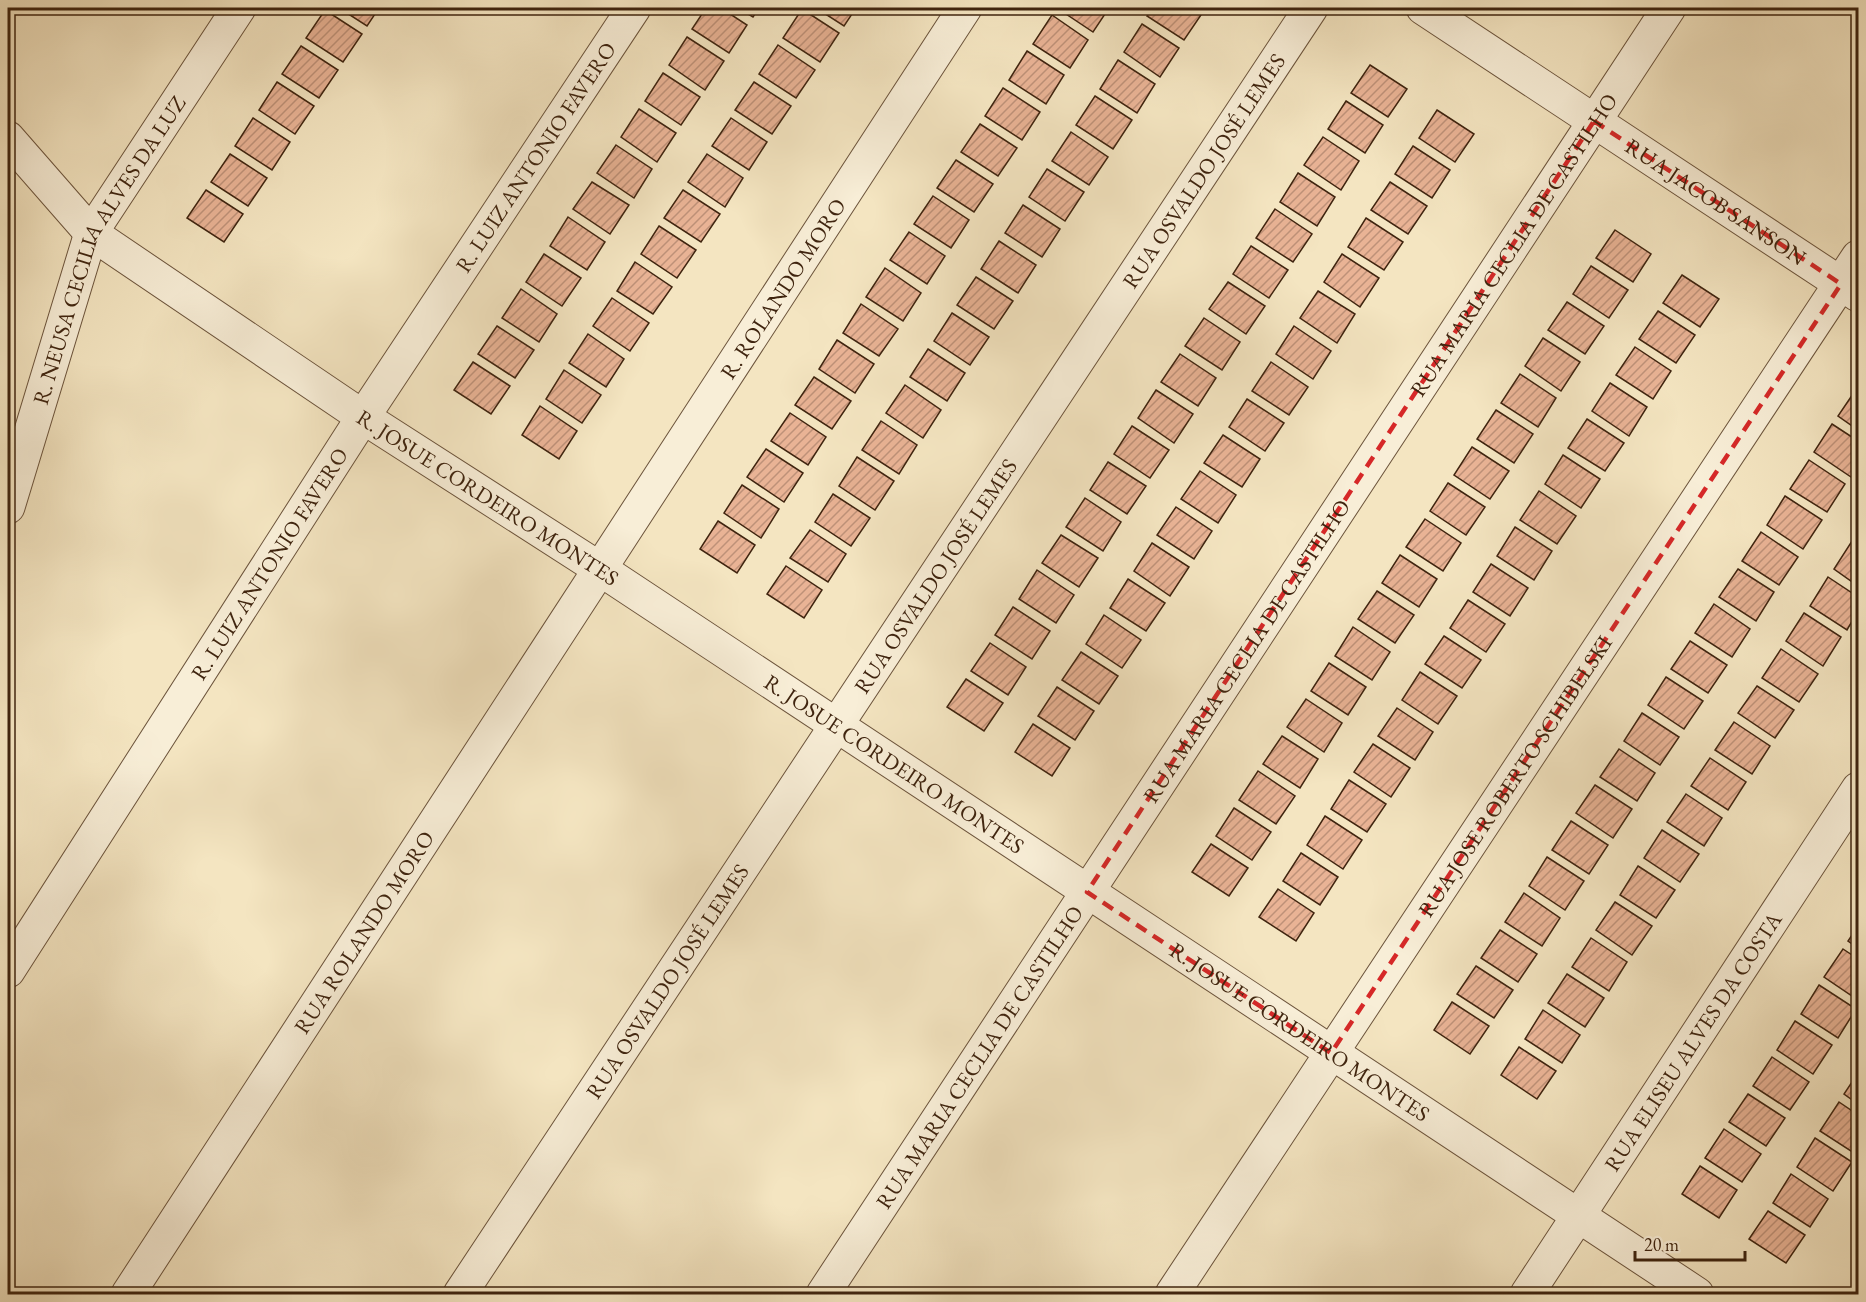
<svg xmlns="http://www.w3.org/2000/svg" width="1866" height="1302" viewBox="0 0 1866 1302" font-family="'EB Garamond',serif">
<defs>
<pattern id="building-hatch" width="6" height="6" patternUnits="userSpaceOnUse" patternTransform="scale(1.5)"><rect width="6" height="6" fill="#e9b395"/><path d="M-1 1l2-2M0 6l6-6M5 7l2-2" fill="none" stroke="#be9178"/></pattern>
</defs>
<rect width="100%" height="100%" fill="#f4e5c1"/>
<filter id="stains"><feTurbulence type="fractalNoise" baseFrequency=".00333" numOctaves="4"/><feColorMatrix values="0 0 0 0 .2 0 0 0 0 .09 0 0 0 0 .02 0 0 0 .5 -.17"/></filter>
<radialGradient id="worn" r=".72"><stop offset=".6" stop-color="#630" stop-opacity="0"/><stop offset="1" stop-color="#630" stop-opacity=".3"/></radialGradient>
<g fill="url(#building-hatch)" stroke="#3f240f" stroke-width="1.5">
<path d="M339,8h40l-12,18z"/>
<path d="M706,8h15l26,17 -18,28 -37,-24z"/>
<path d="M738,8h21l-6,9z"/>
<path d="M816,8h40l-12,18z"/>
<path d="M1057,8h52l-16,24z"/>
<path d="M1153,8h43l7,4 -19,28 -37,-24z"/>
<path d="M802,9l37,24 -19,29 -37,-24z"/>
<path d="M325,10l37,24 -19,28 -37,-24z"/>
<path d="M1052,15l36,25 -18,28 -37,-24z"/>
<path d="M1142,24l37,24 -19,29 -36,-25z"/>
<path d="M687,37l37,24 -19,29 -36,-25z"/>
<path d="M778,45l37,25 -19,28 -37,-24z"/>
<path d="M301,46l37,24 -19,28 -37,-24z"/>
<path d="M1027,51l37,24 -18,29 -37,-24z"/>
<path d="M1118,60l37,24 -18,29 -37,-24z"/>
<path d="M1370,65l37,24 -19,28 -37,-24z"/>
<path d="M663,73l37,24 -19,28 -36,-24z"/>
<path d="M277,82l37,24 -19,28 -36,-24z"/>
<path d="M754,82l37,24 -19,28 -37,-24z"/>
<path d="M1003,88l37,24 -18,28 -37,-24z"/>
<path d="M1095,96l37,24 -19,29 -37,-24z"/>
<path d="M1346,101l37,24 -18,28 -37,-24z"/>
<path d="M639,109l37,24 -19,29 -36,-25z"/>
<path d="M1437,110l37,24 -19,28 -36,-24z"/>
<path d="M253,118l37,24 -18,28 -37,-24z"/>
<path d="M731,118l36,24 -18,28 -37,-24z"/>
<path d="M980,124l37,24 -19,28 -37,-24z"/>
<path d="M1071,132l37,25 -19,28 -37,-24z"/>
<path d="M1323,137l36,24 -18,29 -37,-25z"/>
<path d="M616,145l36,24 -18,29 -37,-25z"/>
<path d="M1413,146l37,24 -18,28 -37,-24z"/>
<path d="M230,154l37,24 -19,28 -37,-24z"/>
<path d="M707,154l36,24 -18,29 -37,-25z"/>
<path d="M956,160l37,24 -19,28 -37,-24z"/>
<path d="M1047,169l37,23 -19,29 -36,-24z"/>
<path d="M1298,173l37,24 -18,29 -37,-24z"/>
<path d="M592,182l37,23 -19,29 -37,-25z"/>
<path d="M1390,182l37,24 -19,28 -37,-24z"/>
<path d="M206,190l37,24 -19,28 -37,-24z"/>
<path d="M683,190l37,24 -19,28 -37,-24z"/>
<path d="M933,196l36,24 -18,28 -37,-24z"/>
<path d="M1023,205l37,24 -18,28 -37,-24z"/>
<path d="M1275,209l37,25 -19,28 -37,-24z"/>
<path d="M568,217l37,25 -18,28 -37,-24z"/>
<path d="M1366,218l37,24 -19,28 -36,-23z"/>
<path d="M659,226l37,24 -19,28 -36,-24z"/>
<path d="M1615,230l36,24 -18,28 -37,-24z"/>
<path d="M909,232l36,24 -18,28 -37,-24z"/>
<path d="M999,241l37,24 -18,28 -37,-24z"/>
<path d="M1251,246l37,24 -19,28 -36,-24z"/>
<path d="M544,254l37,24 -19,28 -36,-24z"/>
<path d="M1342,254l37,24 -19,29 -36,-25z"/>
<path d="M635,262l37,25 -19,27 -36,-23z"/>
<path d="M1591,266l37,24 -19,28 -36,-24z"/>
<path d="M885,268l36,25 -18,28 -37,-24z"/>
<path d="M1682,275l37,24 -19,28 -37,-24z"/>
<path d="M976,277l37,24 -19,28 -37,-24z"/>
<path d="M1228,282l37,24 -19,28 -37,-25z"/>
<path d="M521,289l36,25 -18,28 -37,-24z"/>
<path d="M1318,291l37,23 -18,29 -37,-25z"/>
<path d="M612,298l37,25 -19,28 -37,-25z"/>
<path d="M1567,302l37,24 -19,28 -37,-24z"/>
<path d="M861,304l37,25 -19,27 -36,-23z"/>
<path d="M1658,311l37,24 -19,28 -37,-24z"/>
<path d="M952,313l37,24 -19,28 -36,-24z"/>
<path d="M1204,318l36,24 -18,28 -37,-24z"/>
<path d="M497,326l37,24 -19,28 -37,-24z"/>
<path d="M1294,326l37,25 -18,28 -37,-25z"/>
<path d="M588,334l36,25 -18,28 -37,-24z"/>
<path d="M1543,338l37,24 -19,29 -36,-25z"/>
<path d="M837,340l37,24 -19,29 -36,-24z"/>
<path d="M1635,347l36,24 -18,28 -37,-24z"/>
<path d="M928,349l37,24 -18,28 -37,-24z"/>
<path d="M1180,354l36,24 -18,28 -37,-24z"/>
<path d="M473,362l37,24 -19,28 -37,-24z"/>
<path d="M1271,362l37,25 -19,28 -37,-24z"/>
<path d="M564,370l37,25 -19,28 -36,-24z"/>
<path d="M1520,374l36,24 -18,29 -37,-24z"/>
<path d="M814,377l37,24 -19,28 -37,-24z"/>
<path d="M1610,383l37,24 -18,29 -37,-25z"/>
<path d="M905,385l36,25 -18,28 -37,-25z"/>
<path d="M1857,388l1,1v41l-20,-14z"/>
<path d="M1156,390l37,24 -19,29 -36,-25z"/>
<path d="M1247,399l37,24 -19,28 -36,-24z"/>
<path d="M540,406l37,25 -18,28 -37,-24z"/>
<path d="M1496,410l37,24 -19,29 -37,-24z"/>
<path d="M790,413l36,24 -18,28 -37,-24z"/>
<path d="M1587,419l37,24 -19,28 -37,-23z"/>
<path d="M881,421l36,24 -18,29 -37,-24z"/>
<path d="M1832,424l26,17v24l-7,12 -37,-25z"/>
<path d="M1132,426l37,24 -19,28 -36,-24z"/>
<path d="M1223,435l37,24 -18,28 -38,-24z"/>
<path d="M1472,447l37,24 -19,28 -36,-24z"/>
<path d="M766,449l37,24 -19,29 -37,-25z"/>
<path d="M1563,455l37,24 -19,29 -36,-24z"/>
<path d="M857,457l37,24 -19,29 -36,-24z"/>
<path d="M1809,460l36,24 -18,28 -37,-23z"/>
<path d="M1108,462l38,24 -19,28 -37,-24z"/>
<path d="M1200,471l36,24 -18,28 -37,-24z"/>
<path d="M1448,483l37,24 -19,28 -36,-24z"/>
<path d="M742,485l37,24 -18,29 -37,-25z"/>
<path d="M1539,491l37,25 -19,28 -37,-24z"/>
<path d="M833,494l37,24 -19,28 -36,-24z"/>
<path d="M1785,496l37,24 -19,29 -36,-24z"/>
<path d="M1085,498l36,24 -18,29 -37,-24z"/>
<path d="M1176,507l36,24 -18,28 -37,-24z"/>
<path d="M1425,519l36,24 -18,28 -37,-24z"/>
<path d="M718,521l37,24 -18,28 -37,-24z"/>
<path d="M1515,527l37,24 -18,29 -37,-24z"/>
<path d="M810,530l36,24 -18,28 -38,-24z"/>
<path d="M1761,532l37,25 -19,28 -37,-24z"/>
<path d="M1061,535l37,23 -19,29 -37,-24z"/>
<path d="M1852,541l6,4v41l-24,-17z"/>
<path d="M1152,543l37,24 -19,29 -36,-25z"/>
<path d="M1400,555l37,24 -18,28 -37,-24z"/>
<path d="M1491,564l37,24 -18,28 -37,-24z"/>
<path d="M786,566l36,24 -18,28 -37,-24z"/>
<path d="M1738,569l36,23 -18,29 -37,-24z"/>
<path d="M1037,570l37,25 -18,28 -37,-24z"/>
<path d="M1828,577l30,20v14l-11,19 -37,-24z"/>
<path d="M1128,579l37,24 -19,28 -36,-23z"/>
<path d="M1377,591l37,24 -19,28 -37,-24z"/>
<path d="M1468,600l37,24 -19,28 -36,-24z"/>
<path d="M1714,604l36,25 -18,28 -37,-24z"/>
<path d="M1013,607l37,24 -18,28 -37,-24z"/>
<path d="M1804,613l37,24 -18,29 -37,-25z"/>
<path d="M1104,615l37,25 -19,28 -36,-24z"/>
<path d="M1353,627l37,25 -18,28 -37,-24z"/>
<path d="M1444,636l37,24 -19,28 -37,-24z"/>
<path d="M1690,641l37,24 -19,28 -37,-24z"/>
<path d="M990,643l36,24 -18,28 -37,-24z"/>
<path d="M1781,649l37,25 -19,28 -37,-24z"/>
<path d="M1081,652l37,24 -19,28 -37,-24z"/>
<path d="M1329,663l37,24 -18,28 -37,-24z"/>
<path d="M1420,672l37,24 -19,28 -36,-24z"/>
<path d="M1666,677l37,24 -19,28 -36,-24z"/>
<path d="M966,679l37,24 -19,28 -37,-24z"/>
<path d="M1757,686l37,24 -19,28 -37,-25z"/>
<path d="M1057,687l37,24 -19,29 -37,-24z"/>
<path d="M1306,699l36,24 -18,29 -37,-25z"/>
<path d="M1397,708l36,24 -18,28 -37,-24z"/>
<path d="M1642,713l37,24 -19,28 -36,-24z"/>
<path d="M1734,722l36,24 -18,28 -37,-24z"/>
<path d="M1033,724l37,24 -18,28 -37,-24z"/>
<path d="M1282,736l36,23 -18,29 -37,-24z"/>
<path d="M1373,744l37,24 -19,29 -37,-25z"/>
<path d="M1619,749l36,24 -18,28 -37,-24z"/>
<path d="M1710,758l36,24 -18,28 -37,-24z"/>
<path d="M1258,771l37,25 -19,28 -37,-24z"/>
<path d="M1349,780l37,24 -19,28 -36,-23z"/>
<path d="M1595,785l37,24 -19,29 -37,-25z"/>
<path d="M1686,794l36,24 -18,28 -37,-24z"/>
<path d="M1234,808l37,24 -19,28 -36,-24z"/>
<path d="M1325,816l37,24 -19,29 -36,-24z"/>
<path d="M1571,821l37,24 -19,29 -37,-24z"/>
<path d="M1662,830l37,24 -19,28 -36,-24z"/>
<path d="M1211,844l37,24 -19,28 -37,-24z"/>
<path d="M1301,853l37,24 -18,28 -37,-24z"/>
<path d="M1547,857l37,24 -19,29 -36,-24z"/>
<path d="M1638,866l37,24 -19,28 -36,-23z"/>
<path d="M1278,889l36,24 -18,28 -37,-24z"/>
<path d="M1524,893l36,25 -18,28 -37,-24z"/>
<path d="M1615,902l37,24 -20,29 -36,-25z"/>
<path d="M1858,926v22l-10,-7z"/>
<path d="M1500,930l37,24 -19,28 -37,-24z"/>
<path d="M1591,938l36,24 -18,29 -37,-24z"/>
<path d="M1843,949l15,10v41l-34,-23z"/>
<path d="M1476,966l37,24 -19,28 -37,-24z"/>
<path d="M1567,974l37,24 -19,29 -37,-24z"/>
<path d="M1819,985l37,24 -18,29 -37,-24z"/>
<path d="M1452,1002l37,24 -19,28 -36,-24z"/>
<path d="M1543,1010l37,25 -18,28 -37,-24z"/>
<path d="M1795,1021l37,24 -19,29 -36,-24z"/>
<path d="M1519,1047l37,24 -19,28 -36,-24z"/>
<path d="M1772,1057l37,25 -19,28 -37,-24z"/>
<path d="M1858,1073v31l-14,-10z"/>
<path d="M1748,1094l37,24 -19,28 -37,-24z"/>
<path d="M1839,1102l19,13 -1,40 -37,-24z"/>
<path d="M1724,1129l37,25 -19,28 -37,-24z"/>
<path d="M1815,1138l37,24 -19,29 -36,-24z"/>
<path d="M1700,1166l37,24 -18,28 -37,-24z"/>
<path d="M1791,1174l37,25 -18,28 -37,-24z"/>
<path d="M1768,1211l37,24 -19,28 -37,-24z"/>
</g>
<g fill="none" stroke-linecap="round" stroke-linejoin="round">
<defs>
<g id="minor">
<path id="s1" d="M1423,8l435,287"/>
<path id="s2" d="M8,138l83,95 272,184 237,152 1097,725"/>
<path id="s3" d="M8,507l83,-274 148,-225"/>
<path id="s4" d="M8,971l355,-554 271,-409"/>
<path id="s5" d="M128,1294l837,-1286"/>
<path id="s6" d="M460,1294l851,-1286"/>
<path id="s7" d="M823,1294l846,-1286"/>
<path id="s8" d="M1172,1294l686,-1037"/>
<path id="s9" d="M1527,1294l331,-505"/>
</g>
</defs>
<use href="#minor" stroke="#6c543c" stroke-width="35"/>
<use href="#minor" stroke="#f8eed7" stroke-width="33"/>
</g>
<path fill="none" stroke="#d62828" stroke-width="4.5" stroke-dasharray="12 8" stroke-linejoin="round" d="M1594,121l247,163 -510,769 -244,-161z"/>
<g text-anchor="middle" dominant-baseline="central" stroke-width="4.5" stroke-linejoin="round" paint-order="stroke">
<g font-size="22" fill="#3f240f" stroke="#f8eed7">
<text stroke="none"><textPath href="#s4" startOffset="970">R. LUIZ ANTONIO FAVERO</textPath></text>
<text stroke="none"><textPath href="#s6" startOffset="1347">RUA OSVALDO JOSÉ LEMES</textPath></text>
<text stroke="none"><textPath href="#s1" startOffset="351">RUA JACOB SANSON</textPath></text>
<text stroke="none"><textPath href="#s7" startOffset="1256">RUA MARIA CECLIA DE CASTILHO</textPath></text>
<text stroke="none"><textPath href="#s3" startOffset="278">R. NEUSA CECILIA ALVES DA LUZ</textPath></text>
<text stroke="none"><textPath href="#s5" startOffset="1200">R. ROLANDO MORO</textPath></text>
<text stroke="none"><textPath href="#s2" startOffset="603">R. JOSUE CORDEIRO MONTES</textPath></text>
<text stroke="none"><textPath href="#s4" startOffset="484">R. LUIZ ANTONIO FAVERO</textPath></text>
<text stroke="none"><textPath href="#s6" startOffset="861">RUA OSVALDO JOSÉ LEMES</textPath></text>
<text stroke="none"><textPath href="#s7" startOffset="770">RUA MARIA CECLIA DE CASTILHO</textPath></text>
<text stroke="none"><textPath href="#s2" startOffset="1089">R. JOSUE CORDEIRO MONTES</textPath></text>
<text stroke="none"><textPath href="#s8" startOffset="621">RUA JOSE ROBERTO SCHIBELSKI</textPath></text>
<text stroke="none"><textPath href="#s5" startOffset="432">RUA ROLANDO MORO</textPath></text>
<text stroke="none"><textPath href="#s6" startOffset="375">RUA OSVALDO JOSÉ LEMES</textPath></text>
<text stroke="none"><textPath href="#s2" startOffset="1575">R. JOSUE CORDEIRO MONTES</textPath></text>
<text stroke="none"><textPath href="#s9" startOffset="302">RUA ELISEU ALVES DA COSTA</textPath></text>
<text stroke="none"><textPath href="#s7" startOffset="284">RUA MARIA CECLIA DE CASTILHO</textPath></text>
</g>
</g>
<rect width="1866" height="1302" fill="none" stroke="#f4e5c1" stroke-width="30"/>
<rect x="9" y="9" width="1848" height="1284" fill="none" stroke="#3f240f" stroke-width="3"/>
<rect x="15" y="15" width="1836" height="1272" fill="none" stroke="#3f240f" stroke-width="1.5"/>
<path d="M1635 1251v9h110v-9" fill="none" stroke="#3f240f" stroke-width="3"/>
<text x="1644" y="1251" font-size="18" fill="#3f240f" stroke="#f8eed7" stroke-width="4.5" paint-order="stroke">20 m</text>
<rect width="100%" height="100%" filter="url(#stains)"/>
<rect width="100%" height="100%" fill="url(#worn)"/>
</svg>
